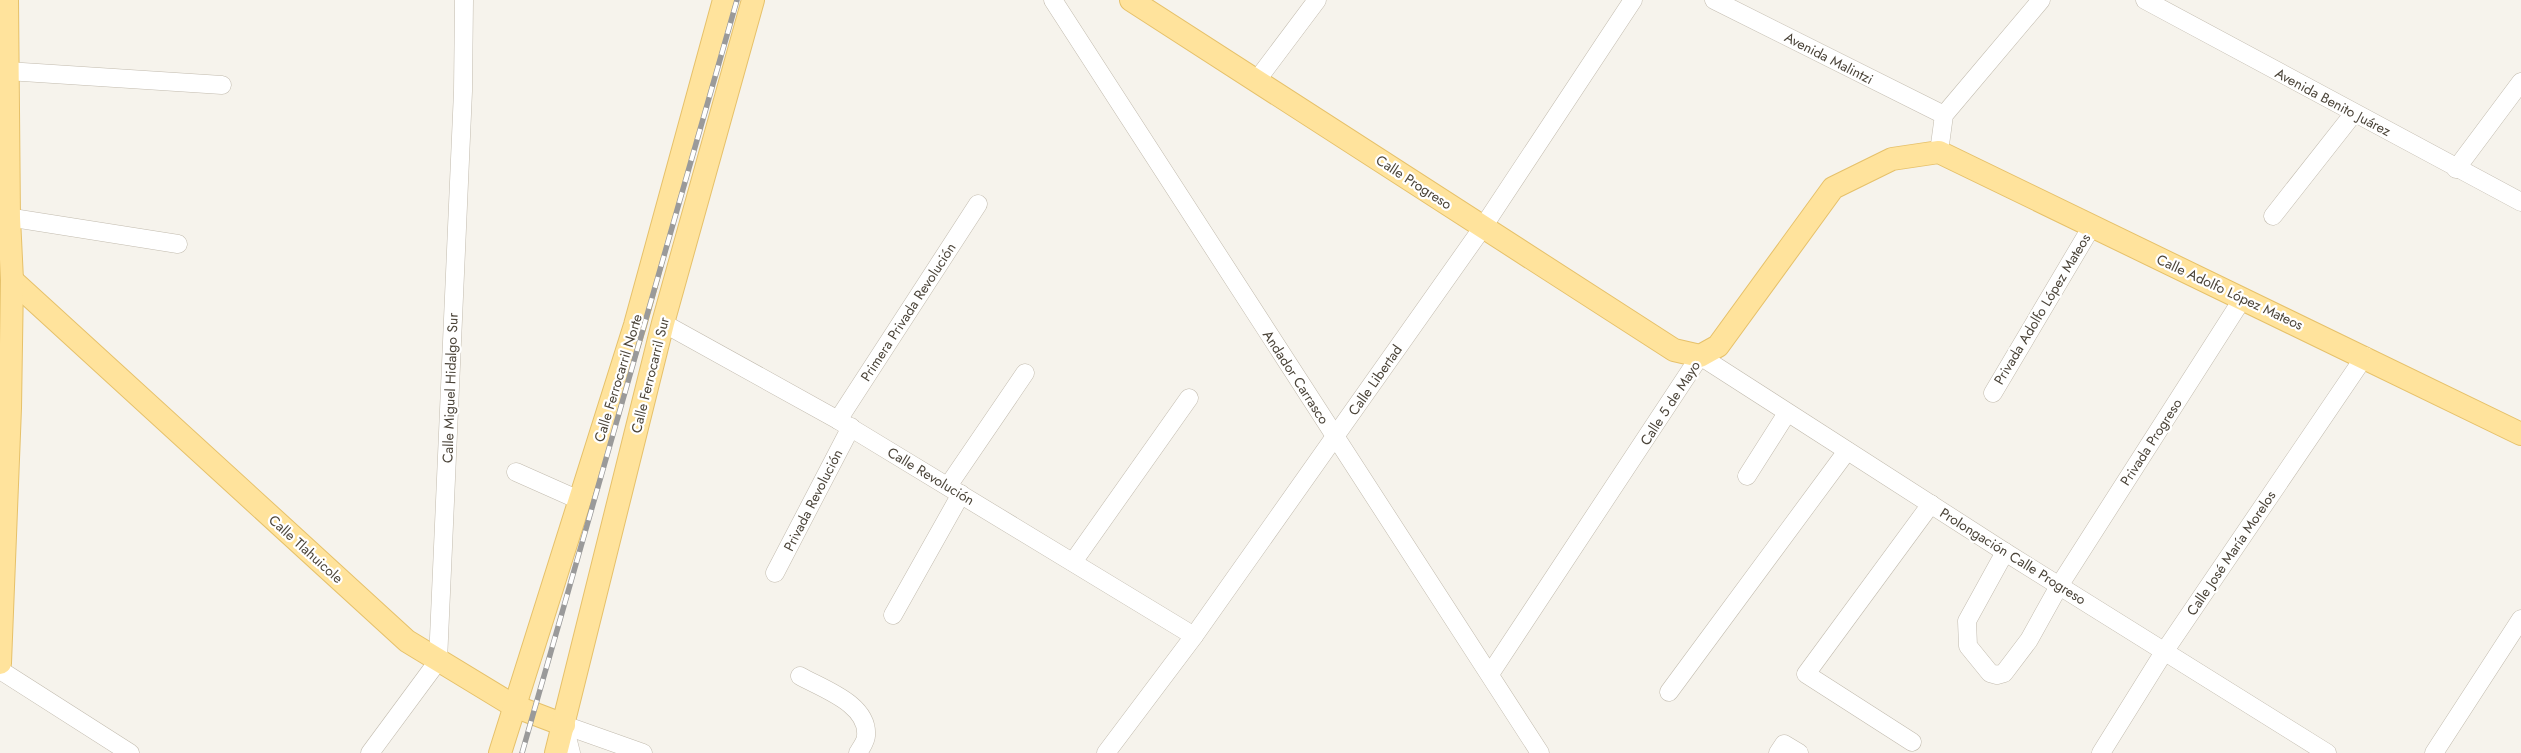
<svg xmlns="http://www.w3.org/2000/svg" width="2521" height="753" viewBox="0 0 2521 753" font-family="Jost,sans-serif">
<rect width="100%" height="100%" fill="#f6f3ec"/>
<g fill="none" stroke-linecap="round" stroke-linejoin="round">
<defs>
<g id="minor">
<path d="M1053,0l487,753"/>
<path d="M1714,0l230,115"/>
<path d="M2145,0l376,202"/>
<path d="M7,71l215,14"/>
<path d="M1257,80l60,-80"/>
<path d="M1939,152l5,-37 97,-115"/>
<path d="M2456,169l65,-87"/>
<path d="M0,216l178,28"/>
<path d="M2273,216l81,-103"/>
<path d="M663,323l175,97 356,216"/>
<path d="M1993,393l99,-167"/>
<path d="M838,420l140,-216"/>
<path d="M516,472l63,28"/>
<path d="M1747,476l40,-63"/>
<path d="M948,486l77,-113"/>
<path d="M2005,552l-38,69 1,25 22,27 7,2 7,-2 25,-33 30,-54 184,-288"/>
<path d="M1073,562l116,-164"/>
<path d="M775,573l76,-146"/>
<path d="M893,615l68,-121"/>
<path d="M0,670l130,83"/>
<path d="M1490,674l210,-318 305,196 322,201"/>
<path d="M800,676c23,13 69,28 66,60 0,5 -5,12 -8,17"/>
<path d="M1669,692l178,-241"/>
<path d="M564,725l79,28"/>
<path d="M564,725l7,28"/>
<path d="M1912,742l-106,-68 125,-170"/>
<path d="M370,753l68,-92 25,-570 1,-91"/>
<path d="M1106,753l88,-117 289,-409 150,-227"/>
<path d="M1778,753l6,-9 15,9"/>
<path d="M2101,753l63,-101 201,-296"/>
<path d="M2434,753l87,-134"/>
</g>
<g id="major">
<path d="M1131,0l543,350 26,6 18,-10 115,-158 59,-29 47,-7 582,282"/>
<path d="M12,280l395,361 107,65 50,19"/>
<path d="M0,663l10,-255 2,-128 -3,-62 -2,-218"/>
<path d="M500,753l135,-428 89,-325"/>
<path d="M556,753l107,-430 90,-323"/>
</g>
</defs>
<use href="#minor" stroke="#c2bbae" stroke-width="19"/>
<use href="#major" stroke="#e6c16a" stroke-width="24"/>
<use href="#minor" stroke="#fff" stroke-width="18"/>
<use href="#major" stroke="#ffe39c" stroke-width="22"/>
<defs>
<path id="rail" d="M522,753l215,-753"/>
</defs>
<use href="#rail" stroke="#9a9a9a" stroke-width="5.5"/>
<use href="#rail" stroke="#fff" stroke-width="4" stroke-dasharray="11" stroke-linecap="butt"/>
</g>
<g text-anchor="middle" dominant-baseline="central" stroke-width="4.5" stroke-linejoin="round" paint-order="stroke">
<g font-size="14" fill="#4b4439" stroke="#fff">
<text transform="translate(1829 58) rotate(27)">Avenida Malintzi</text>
<text transform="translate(2333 102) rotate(28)">Avenida Benito Juárez</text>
<text transform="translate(1414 182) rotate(33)">Calle Progreso</text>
<text transform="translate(2230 292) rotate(25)">Calle Adolfo López Mateos</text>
<text transform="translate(2042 309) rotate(-59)">Privada Adolfo López Mateos</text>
<text transform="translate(908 312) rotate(-57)">Primera Privada Revolución</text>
<text transform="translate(650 375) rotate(-76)">Calle Ferrocarril Sur</text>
<text transform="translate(1296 377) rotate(57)">Andador Carrasco</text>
<text transform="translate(618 378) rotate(-73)">Calle Ferrocarril Norte</text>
<text transform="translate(1375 380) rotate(-55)">Calle Libertad</text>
<text transform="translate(450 388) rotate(-88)">Calle Miguel Hidalgo Sur</text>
<text transform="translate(1670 403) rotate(-57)">Calle 5 de Mayo</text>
<text transform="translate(2151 442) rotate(-57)">Privada Progreso</text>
<text transform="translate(931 476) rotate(31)">Calle Revolución</text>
<text transform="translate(813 500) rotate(-63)">Privada Revolución</text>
<text transform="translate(306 549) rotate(42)">Calle Tlahuicole</text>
<text transform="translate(2231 553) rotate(-56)">Calle José María Morelos</text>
<text transform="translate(2013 556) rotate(32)">Prolongación Calle Progreso</text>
</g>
</g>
</svg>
